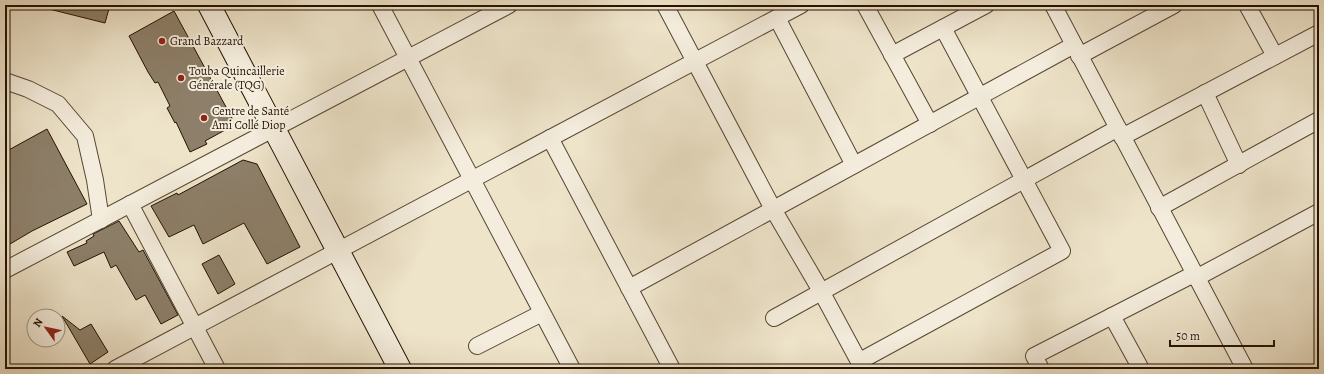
<svg xmlns="http://www.w3.org/2000/svg" width="1324" height="374" viewBox="0 0 1324 374" font-family="Alegreya,serif">
<rect width="100%" height="100%" fill="#eee4ca"/>
<filter id="stains"><feTurbulence type="fractalNoise" baseFrequency=".005" numOctaves="4"/><feColorMatrix values="0 0 0 0 .2 0 0 0 0 .09 0 0 0 0 .02 0 0 0 .5 -.17"/></filter>
<radialGradient id="worn" r=".72"><stop offset=".6" stop-color="#630" stop-opacity="0"/><stop offset="1" stop-color="#630" stop-opacity=".3"/></radialGradient>
<g fill="#8d7f69" stroke="#231100">
<path d="M50,5h60l-5,18 -56,-14z"/>
<path d="M174,11l58,107 -5,11 -22,12 2,3 -17,8 -14,-30 -1,1 -8,-15 3,-2 -12,-24 -3,1 -7,-11 -19,-36z"/>
<path d="M47,129l40,75 -55,27 -27,16v-95z"/>
<path d="M243,160l14,4 43,83 -33,17 -23,-41 -41,21 -9,-19 -25,12 -18,-31 26,-13 1,2z"/>
<path d="M119,221l20,31 4,-2 35,65 -17,9 -16,-29 -9,5 -20,-35 -5,3 -7,-16 -30,14 -7,-14 20,-9 -1,-2 8,-5 -1,-2z"/>
<path d="M219,255l16,29 -17,10 -16,-30z"/>
<path d="M62,316l18,14 11,-6 17,28 -18,12z"/>
</g>
<g fill="none" stroke-linecap="round" stroke-linejoin="round">
<defs>
<g id="street">
<path d="M380,5l192,364"/>
<path d="M665,5l108,204 48,82 42,78"/>
<path d="M865,5l65,119"/>
<path d="M1053,5l192,364"/>
<path d="M1247,5l28,51"/>
<path d="M777,18l77,147"/>
<path d="M892,55l94,-50"/>
<path d="M1079,56l95,-51"/>
<path d="M5,81l23,8 30,15 27,32 10,44 6,40"/>
<path d="M1205,93l34,72"/>
<path d="M1122,137l197,-104"/>
<path d="M550,138l122,231"/>
<path d="M130,204l87,165"/>
<path d="M1159,208l160,-88"/>
<path d="M5,270l504,-265"/>
<path d="M1196,278l123,-66"/>
<path d="M629,288l445,-243"/>
<path d="M1112,316l29,53"/>
<path d="M774,318l344,-190"/>
<path d="M477,346l65,-33"/>
<path d="M860,361l202,-110 -119,-223"/>
<path d="M115,369l686,-364"/>
<path d="M1041,369l-7,-13 160,-82"/>
</g>
<path id="secondary" d="M209,5l191,364"/>
</defs>
<use href="#street" stroke="#564632" stroke-width="18"/>
<use href="#secondary" stroke="#231100" stroke-width="24"/>
<use href="#street" stroke="#f4eddd" stroke-width="16"/>
<use href="#secondary" stroke="#f4eddd" stroke-width="22"/>
</g>
<g fill="#8f2418" stroke="#f4eddd" stroke-width="1.5">
<circle cx="162" cy="41" r="4"/>
<circle cx="181" cy="78" r="4"/>
<circle cx="204" cy="118" r="4"/>
</g>
<g text-anchor="middle" dominant-baseline="central" stroke-width="4" stroke-linejoin="round" paint-order="stroke">
<g font-size="12" fill="#231100" stroke="#f4eddd" text-anchor="start">
<text x="170" y="41">Grand Bazzard</text>
<text x="189" y="71">Touba Quincaillerie<tspan x="189" dy="14">Générale (TQG)</tspan></text>
<text x="212" y="111">Centre de Santé<tspan x="212" dy="14">Ami Collé Diop</tspan></text>
</g>
</g>
<rect width="1324" height="374" fill="none" stroke="#eee4ca" stroke-width="20"/>
<rect x="6" y="6" width="1312" height="362" fill="none" stroke="#231100" stroke-width="2"/>
<rect x="10" y="10" width="1304" height="354" fill="none" stroke="#231100"/>
<g transform="translate(46 328) rotate(303)"><circle r="19" fill="#f4eddd" stroke="#a09585"/>
<path d="M0-3L7 15L0 10L-7 15Z" fill="#8f2418"/>
<text y="-6" font-size="11" font-weight="bold" text-anchor="middle" fill="#231100">N</text>
</g>
<path d="M1170 340v6h104v-6" fill="none" stroke="#231100" stroke-width="2"/>
<text x="1176" y="340" font-size="12" fill="#231100" stroke="#f4eddd" stroke-width="3" paint-order="stroke">50 m</text>
<rect width="100%" height="100%" filter="url(#stains)"/>
<rect width="100%" height="100%" fill="url(#worn)"/>
</svg>
